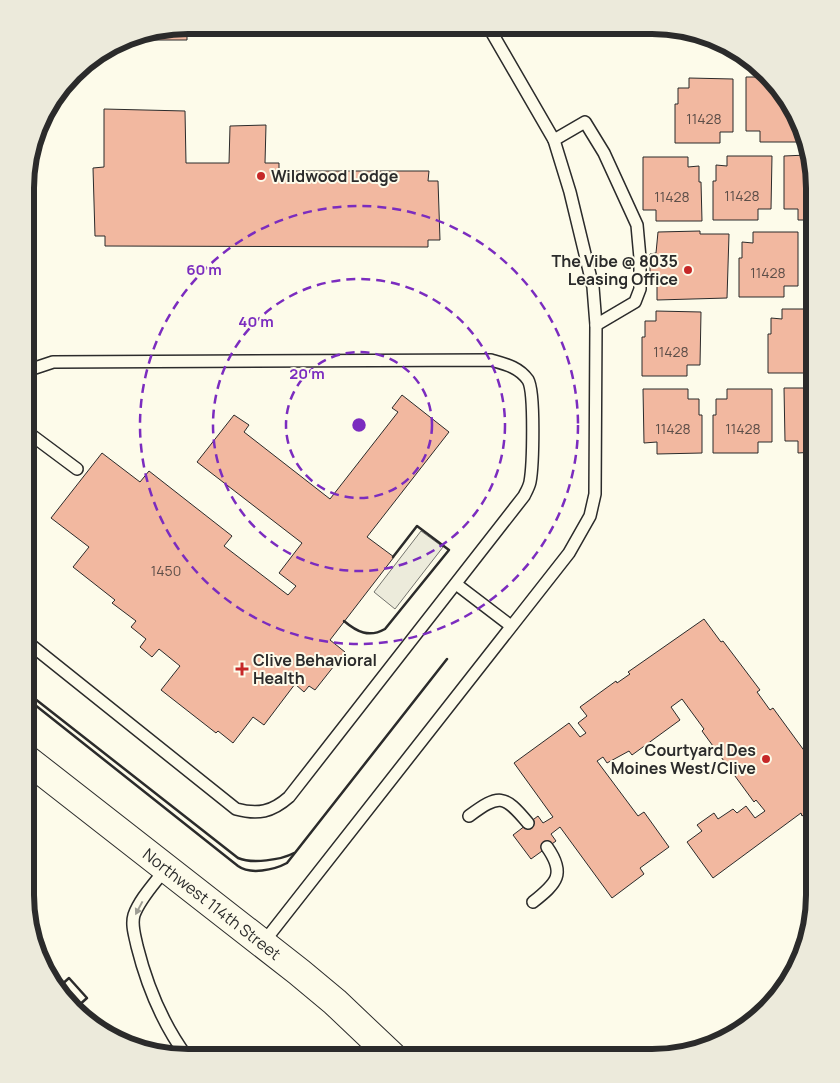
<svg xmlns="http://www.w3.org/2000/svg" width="840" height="1083" viewBox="0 0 840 1083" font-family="Manrope,sans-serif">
<rect width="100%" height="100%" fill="#fdfbea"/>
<path fill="#ecebdb" stroke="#74746e" d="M421,531l22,16 -48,62 -21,-17z"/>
<g fill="#f2b8a0" stroke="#2b2b2b">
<path d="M187,25v15h-62l11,-6z"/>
<path d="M746,77h20l32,39 6,26h-44v-11h-14z"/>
<path d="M689,78l44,1v53h-13v11h-45v-39h3v-16h11z"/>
<path d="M104,109l81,2 1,52h43l1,-37 36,-1 -1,38h14v8h150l-1,10h10l2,59h-12v7l-323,-1v-10h-10l-2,-68 11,-1z"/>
<path d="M807,155l8,33v32h-17v-11h-14v-53z"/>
<path d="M727,156h45l-1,53h-13v11h-45v-39h3v-16l11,1z"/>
<path d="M643,157h45v10l11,-1v16h2l1,39h-46v-11h-13z"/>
<path d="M700,231v3h29l-2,64 -70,2v-20h-7v-26l6,-1 2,-21z"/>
<path d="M753,232h45v54h-14v11h-45v-39h3v-16l11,1z"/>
<rect x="810" y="232" width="5" height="53"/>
<path d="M782,309h33l-2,64h-45v-39h3v-16l11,1z"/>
<path d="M656,311l45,1 -1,53h-13v11h-45v-39h3v-16h11z"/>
<path d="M784,388h31v64l-17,1v-12h-13z"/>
<path d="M643,389h45v10h11v16h3v38l-45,1v-12l-13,1z"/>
<path d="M727,389h45v53h-14v11h-45v-38h3v-16h11z"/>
<path d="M402,395l47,37 -82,105 27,20 -64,83 15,12 -30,38 -6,-4 -5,6 -9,-8 -31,41 -11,-8 -20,26 -15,-12 -2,2 -55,-43 19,-24 -21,-17 -7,8 -12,-10 6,-8 -15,-12 5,-6 -24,-18 3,-3 -42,-33 16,-20 -38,-29 51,-65 38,29 9,-11 83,65 -8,10 64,49 8,-9 -17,-13 23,-30 -105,-81 37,-47 15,10 -5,7 86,67 68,-87 -6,-4z"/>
<path d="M704,619l17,23 2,-1 37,49 -3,2 13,18 3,-2 38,52 -3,2 7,9v36l-13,9 -1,-3 -88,65 -26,-36 15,-11 -5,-6 17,-12 4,6 15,-10 4,4 9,-7 9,12 10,-7 -9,-11 -2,2 -52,-71 2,-2 -22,-30 -11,8 9,13 -48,35 -3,-4 -22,12 -4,-6 -6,4 41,55 6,-4 25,35 -29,21 4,6 -32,24 -52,-71 -9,7 5,7 -25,18 -18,-24 25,-19 5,7 10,-6 -39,-54 55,-40 11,14 6,-4 -8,-10 9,-7 -7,-9 36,-26 1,2 13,-9 -2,-2z"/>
</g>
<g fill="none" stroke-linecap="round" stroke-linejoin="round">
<defs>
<g id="service">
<path d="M554,140l31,-18 19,31 33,72 3,33v31l-5,13 -39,23"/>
<path d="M26,431l51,38"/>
<path d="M456,584l55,42"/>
<path d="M26,641l210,168c22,6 36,3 53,-12l235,-301c2,-4 5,-9 6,-14 3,-16 5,-90 -2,-102 -9,-13 -23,-16 -37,-20l-438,2 -21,7 -6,8"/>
<path d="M469,816c30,-22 35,-22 59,7"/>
<path d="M166,868c-10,14 -26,30 -32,47 -3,10 1,21 3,31 10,40 25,77 50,111"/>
<path d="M533,902c24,-19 33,-28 14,-55"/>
<path d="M263,943l306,-390 21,-37 5,-22 1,-169 -3,-38 -23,-95 -16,-52 -66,-114"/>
</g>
<path id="tertiary" d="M25,758l274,214 36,30 58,55"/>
</defs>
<use href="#service" stroke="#2b2b2b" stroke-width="14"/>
<use href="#tertiary" stroke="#2b2b2b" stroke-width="30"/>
<use href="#service" stroke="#fdfbea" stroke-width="11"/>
<use href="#tertiary" stroke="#fdfbea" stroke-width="28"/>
<g stroke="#2b2b2b" stroke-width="2.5">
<path d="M344,621c13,11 25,17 41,8l64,-79 -32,-24 -24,31"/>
<path d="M25,691l213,167c14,6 43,2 56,-5"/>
<path d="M25,697l213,169c12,9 36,4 49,-3l160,-204"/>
<path d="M59,987l10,-9 18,20 -10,9"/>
</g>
</g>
<defs><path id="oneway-solid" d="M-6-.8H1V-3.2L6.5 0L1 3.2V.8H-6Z" transform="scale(1.25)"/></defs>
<use fill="#9e9d94" href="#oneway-solid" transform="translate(139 908) rotate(118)"/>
<g fill="none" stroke="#7b2cbf" stroke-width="2.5" stroke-dasharray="9 6">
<circle cx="359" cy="425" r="73"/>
<circle cx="359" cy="425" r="146"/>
<circle cx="359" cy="425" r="219"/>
</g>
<g fill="#c62828" stroke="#fdfbea" stroke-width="2">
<circle cx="261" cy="176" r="5"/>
<circle cx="688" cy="270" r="5"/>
<path d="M239.5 661.5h5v5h5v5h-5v5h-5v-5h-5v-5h5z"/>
<circle cx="766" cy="759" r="5"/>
</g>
<g text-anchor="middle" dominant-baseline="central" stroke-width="4" stroke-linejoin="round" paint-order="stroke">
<g font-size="14" fill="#5d4e48">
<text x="704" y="118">11428</text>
<text x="742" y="195">11428</text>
<text x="672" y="196">11428</text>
<text x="768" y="272">11428</text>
<text x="671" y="351">11428</text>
<text x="673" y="428">11428</text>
<text x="743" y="428">11428</text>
<text x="166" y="570">1450</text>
</g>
<g font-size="16" font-weight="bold" fill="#2b2b2b" stroke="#fdfbea" text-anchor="start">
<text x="271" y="176">Wildwood Lodge</text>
<text x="678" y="261" text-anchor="end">The Vibe @ 8035<tspan x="678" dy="18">Leasing Office</tspan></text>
<text x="253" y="660">Clive Behavioral<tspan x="253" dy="18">Health</tspan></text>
<text x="756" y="750" text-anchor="end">Courtyard Des<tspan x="756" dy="18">Moines West/Clive</tspan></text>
</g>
<g font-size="16" fill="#2b2b2b" stroke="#fdfbea">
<text transform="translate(212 904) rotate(38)">Northwest 114th Street</text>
</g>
</g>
<path d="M0 0H840V1083H0ZM188 34H652A154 154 0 0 1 806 188V895A154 154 0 0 1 652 1049H188A154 154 0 0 1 34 895V188A154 154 0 0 1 188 34Z" fill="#eceadb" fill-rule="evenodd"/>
<path fill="none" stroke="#2b2b2b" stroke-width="6" d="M188 34H652A154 154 0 0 1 806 188V895A154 154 0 0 1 652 1049H188A154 154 0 0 1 34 895V188A154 154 0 0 1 188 34Z"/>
<circle cx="359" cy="425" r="8" fill="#7b2cbf" stroke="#fdfbea" stroke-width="2.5"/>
<g font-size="15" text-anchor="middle" font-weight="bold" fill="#7b2cbf" stroke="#fdfbea" stroke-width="4" stroke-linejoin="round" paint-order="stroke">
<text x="204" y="275">60 m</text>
<text x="256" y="327">40 m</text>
<text x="307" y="379">20 m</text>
</g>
</svg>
